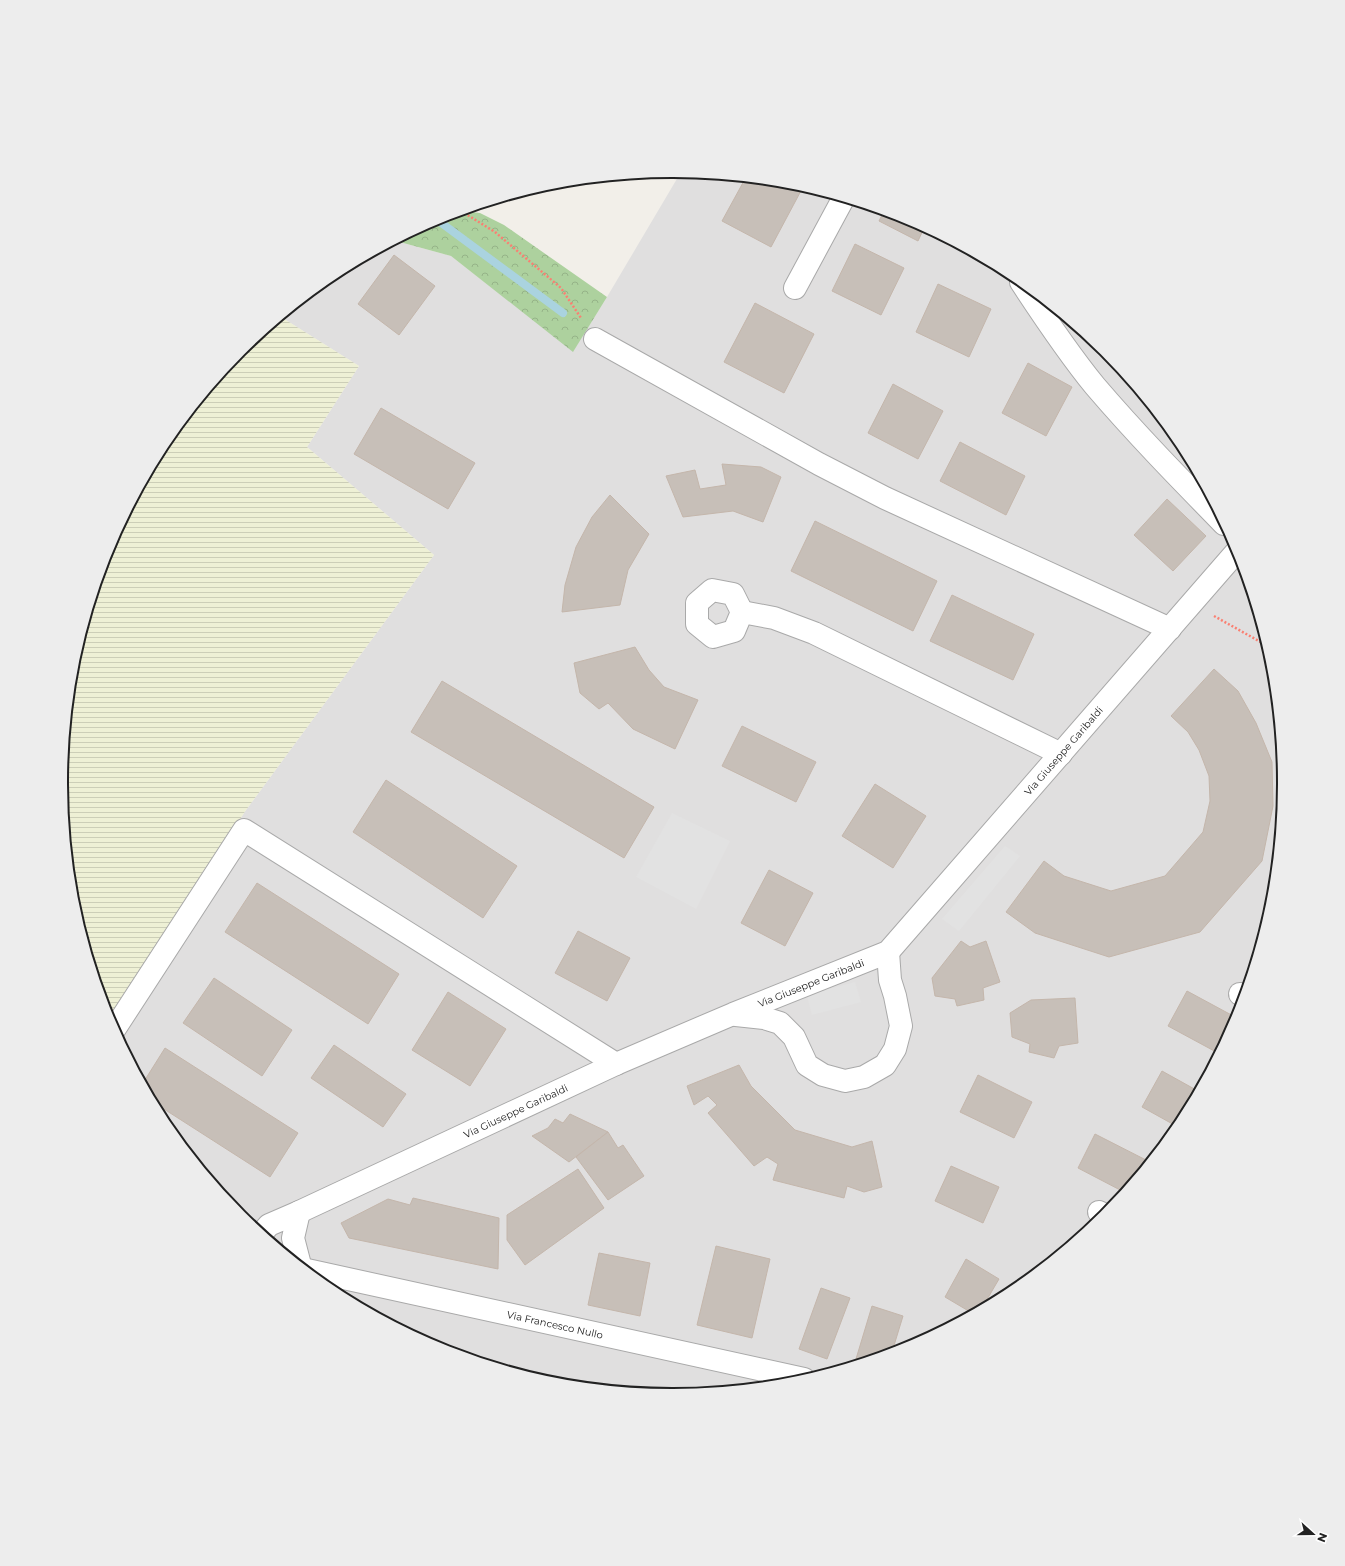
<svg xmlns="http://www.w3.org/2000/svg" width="1345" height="1566" viewBox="0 0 1345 1566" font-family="Montserrat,sans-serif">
<defs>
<pattern id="farmland-rules" width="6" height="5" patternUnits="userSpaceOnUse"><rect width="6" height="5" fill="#eef0d5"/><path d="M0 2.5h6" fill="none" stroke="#ccceb7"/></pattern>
<pattern id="forest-crowns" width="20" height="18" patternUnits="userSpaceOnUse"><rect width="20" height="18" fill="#add19e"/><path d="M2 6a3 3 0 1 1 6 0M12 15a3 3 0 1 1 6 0" fill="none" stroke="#95b388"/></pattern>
</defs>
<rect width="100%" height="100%" fill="#f2efe9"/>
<path fill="#e0dfdf" d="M681,172l111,11 115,35 105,57 75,61 15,20 3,-5 76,92 57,106 34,115 12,119 -12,120 -35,114 -56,106 -76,93 -93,76 -106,56 -114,35 -120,11 -119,-11 -115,-35 -105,-57 -93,-76 -76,-92 -55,-104 137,-209 188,-255 -127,-108 52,-81 -78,-49 52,-43 63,-33 55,15 122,95 34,-54z"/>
<path fill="url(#farmland-rules)" d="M281,317l78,49 -52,81 127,108 -188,255 -137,209 -36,-117 -12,-119 12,-120 35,-114 56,-106 76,-93z"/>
<g fill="url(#forest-crowns)">
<path d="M463,211l17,2 24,12 103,72 -34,55 -122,-96 -55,-15 43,-23z"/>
<path d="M1087,336l18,15 -3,5z"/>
</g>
<g fill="#e2e2e2">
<path d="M672,813l58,28 -34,68 -60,-32z"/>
<path d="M1005,846l15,10 -61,75 -17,-12z"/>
<path d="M855,982l6,20 -49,13 -5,-20z"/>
</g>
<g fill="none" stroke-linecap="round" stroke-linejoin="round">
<path stroke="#aad3df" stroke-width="8" d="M436,219l127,94"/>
</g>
<g fill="#c7bfb8" stroke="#c4b6ab">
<path d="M745,179l47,4 11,4 -32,60 -49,-26z"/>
<path d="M884,211l23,7 17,10 -6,13 -39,-20z"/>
<path d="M855,244l49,24 -23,47 -49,-24z"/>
<path d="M394,255l41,31 -36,49 -41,-31z"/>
<path d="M938,284l53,25 -22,48 -53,-25z"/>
<path d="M755,303l59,31 -30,59 -60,-31z"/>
<path d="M1028,363l44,24 -26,49 -44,-23z"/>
<path d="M893,384l50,27 -25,48 -50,-26z"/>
<path d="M381,408l94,55 -27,46 -94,-55z"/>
<path d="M960,442l65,34 -19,39 -66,-34z"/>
<path d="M722,464l39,3 20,10 -18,45 -30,-11 -50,6 -17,-41 29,-6 5,19 26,-4z"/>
<path d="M610,495l39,39 -21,36 -8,35 -58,7 3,-27 11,-38 16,-30z"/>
<path d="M1167,499l39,37 -33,35 -39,-36z"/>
<path d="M815,521l122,60 -24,50 -122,-60z"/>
<path d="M952,595l82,39 -21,46 -83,-39z"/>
<path d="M635,647l14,23 15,17 34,13 -23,49 -42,-20 -25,-26 -9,6 -19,-16 -6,-30z"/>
<path d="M1214,669l24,22 18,32 16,39 1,44 -11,55 -62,71 -91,25 -74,-24 -29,-21 38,-51 20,15 47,15 54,-15 38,-44 7,-31 -1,-25 -10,-26 -11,-18 -17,-16z"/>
<path d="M442,681l212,126 -30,51 -213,-126z"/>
<path d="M742,726l74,36 -20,40 -74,-36z"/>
<path d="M386,780l131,86 -34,52 -130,-86z"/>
<path d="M875,784l51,32 -33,52 -51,-32z"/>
<path d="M769,870l44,23 -28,53 -44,-23z"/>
<path d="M257,883l142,91 -31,50 -143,-92z"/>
<path d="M578,931l52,27 -23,43 -52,-28z"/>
<path d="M961,941l9,6 16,-6 14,41 -17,6 1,12 -27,6 -2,-7 -20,-3 -3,-18z"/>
<path d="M214,978l78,52 -30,46 -79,-53z"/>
<path d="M1187,991l50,27 -19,35 -50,-27z"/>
<path d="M448,992l58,37 -36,57 -58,-36z"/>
<path d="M1075,998l3,45 -19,3 -5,12 -25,-6 1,-8 -18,-7 -2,-24 21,-13z"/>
<path d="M334,1045l72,49 -23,33 -72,-49z"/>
<path d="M165,1048l133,85 -28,44 -117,-75 -10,-19z"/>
<path d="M739,1065l12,21 44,44 57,17 20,-6 10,46 -18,5 -17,-6 -3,12 -71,-18 5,-16 -11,-7 -13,9 -46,-53 9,-8 -9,-9 -14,9 -7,-19z"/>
<path d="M1162,1071l36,20 -20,36 -36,-20z"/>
<path d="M978,1075l54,27 -18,36 -54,-26z"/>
<path d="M570,1114l38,18 -39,30 -37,-26 16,-8 7,-9 8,4z"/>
<path d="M608,1132l10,16 5,-3 21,31 -36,24 -32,-43z"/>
<path d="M1095,1134l51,26 -7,14 -15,18 -46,-24z"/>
<path d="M951,1166l48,21 -16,36 -48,-22z"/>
<path d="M578,1169l26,39 -79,57 -18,-25v-25z"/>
<path d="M413,1198l86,20 -1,51 -149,-31 -8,-15 47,-24 22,6z"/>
<path d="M716,1246l54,13 -18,79 -55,-13z"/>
<path d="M599,1253l51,10 -10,53 -52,-11z"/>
<path d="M966,1259l33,20 -17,29 -10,5 -27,-16z"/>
<path d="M821,1288l29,10 -23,61 -28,-10z"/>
<path d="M872,1306l31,10 -11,36 -30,9 -6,-2z"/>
</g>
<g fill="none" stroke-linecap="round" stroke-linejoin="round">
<defs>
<g id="minor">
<path d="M1021,282c23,35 47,71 74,104 41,48 85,93 129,138"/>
<path d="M795,288l48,-89"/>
<path d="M595,339l224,125 66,34 285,131"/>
<path d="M712,590l21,4 9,18 -8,19 -21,6 -16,-13v-21z"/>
<path d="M742,612l32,6 40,15 247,121"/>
<path d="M1240,994l4,2"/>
<path d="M736,1015l28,3 16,5 14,14 13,28 16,10 22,6 19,-4 21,-12 10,-16 6,-23 -6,-30 -5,-16 -2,-28"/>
<path d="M114,1030l130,-200 372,234"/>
<path id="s1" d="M299,1212l317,-148 117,-50 155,-62 350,-402"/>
<path d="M1099,1212l6,3"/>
<path d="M262,1233l7,-8 30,-13 -6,26 7,27"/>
<path id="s2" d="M307,1270l497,109"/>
</g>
</defs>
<use href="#minor" stroke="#a9a9a9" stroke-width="24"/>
<g stroke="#fa8072" stroke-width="2.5" stroke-dasharray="2 2" stroke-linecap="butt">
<path d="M461,211l34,21 66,56 20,30"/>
<path d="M1214,616l52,29"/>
</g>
<use href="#minor" stroke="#fff" stroke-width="22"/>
</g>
<g text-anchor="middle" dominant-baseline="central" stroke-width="3.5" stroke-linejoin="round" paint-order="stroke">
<g font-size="10" fill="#222" stroke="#fff">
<text stroke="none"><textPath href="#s1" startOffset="911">Via Giuseppe Garibaldi</textPath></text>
<text stroke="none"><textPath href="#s1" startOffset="561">Via Giuseppe Garibaldi</textPath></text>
<text stroke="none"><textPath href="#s1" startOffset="239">Via Giuseppe Garibaldi</textPath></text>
<text stroke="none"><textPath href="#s2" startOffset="254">Via Francesco Nullo</textPath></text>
</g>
</g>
<path d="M0 0H1345V1566H0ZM672 178H673A604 604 0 0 1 1277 782V784A604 604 0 0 1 673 1388H672A604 604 0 0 1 68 784V782A604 604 0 0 1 672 178Z" fill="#ededed" fill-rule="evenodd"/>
<path fill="none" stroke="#222" stroke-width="2" d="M672 178H673A604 604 0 0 1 1277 782V784A604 604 0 0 1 673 1388H672A604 604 0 0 1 68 784V782A604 604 0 0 1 672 178Z"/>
<g transform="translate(1313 1534) rotate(111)" stroke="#ffffff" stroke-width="3" paint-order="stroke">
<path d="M0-3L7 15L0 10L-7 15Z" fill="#222222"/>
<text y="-6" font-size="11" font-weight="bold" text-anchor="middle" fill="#222222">N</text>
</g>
</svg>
